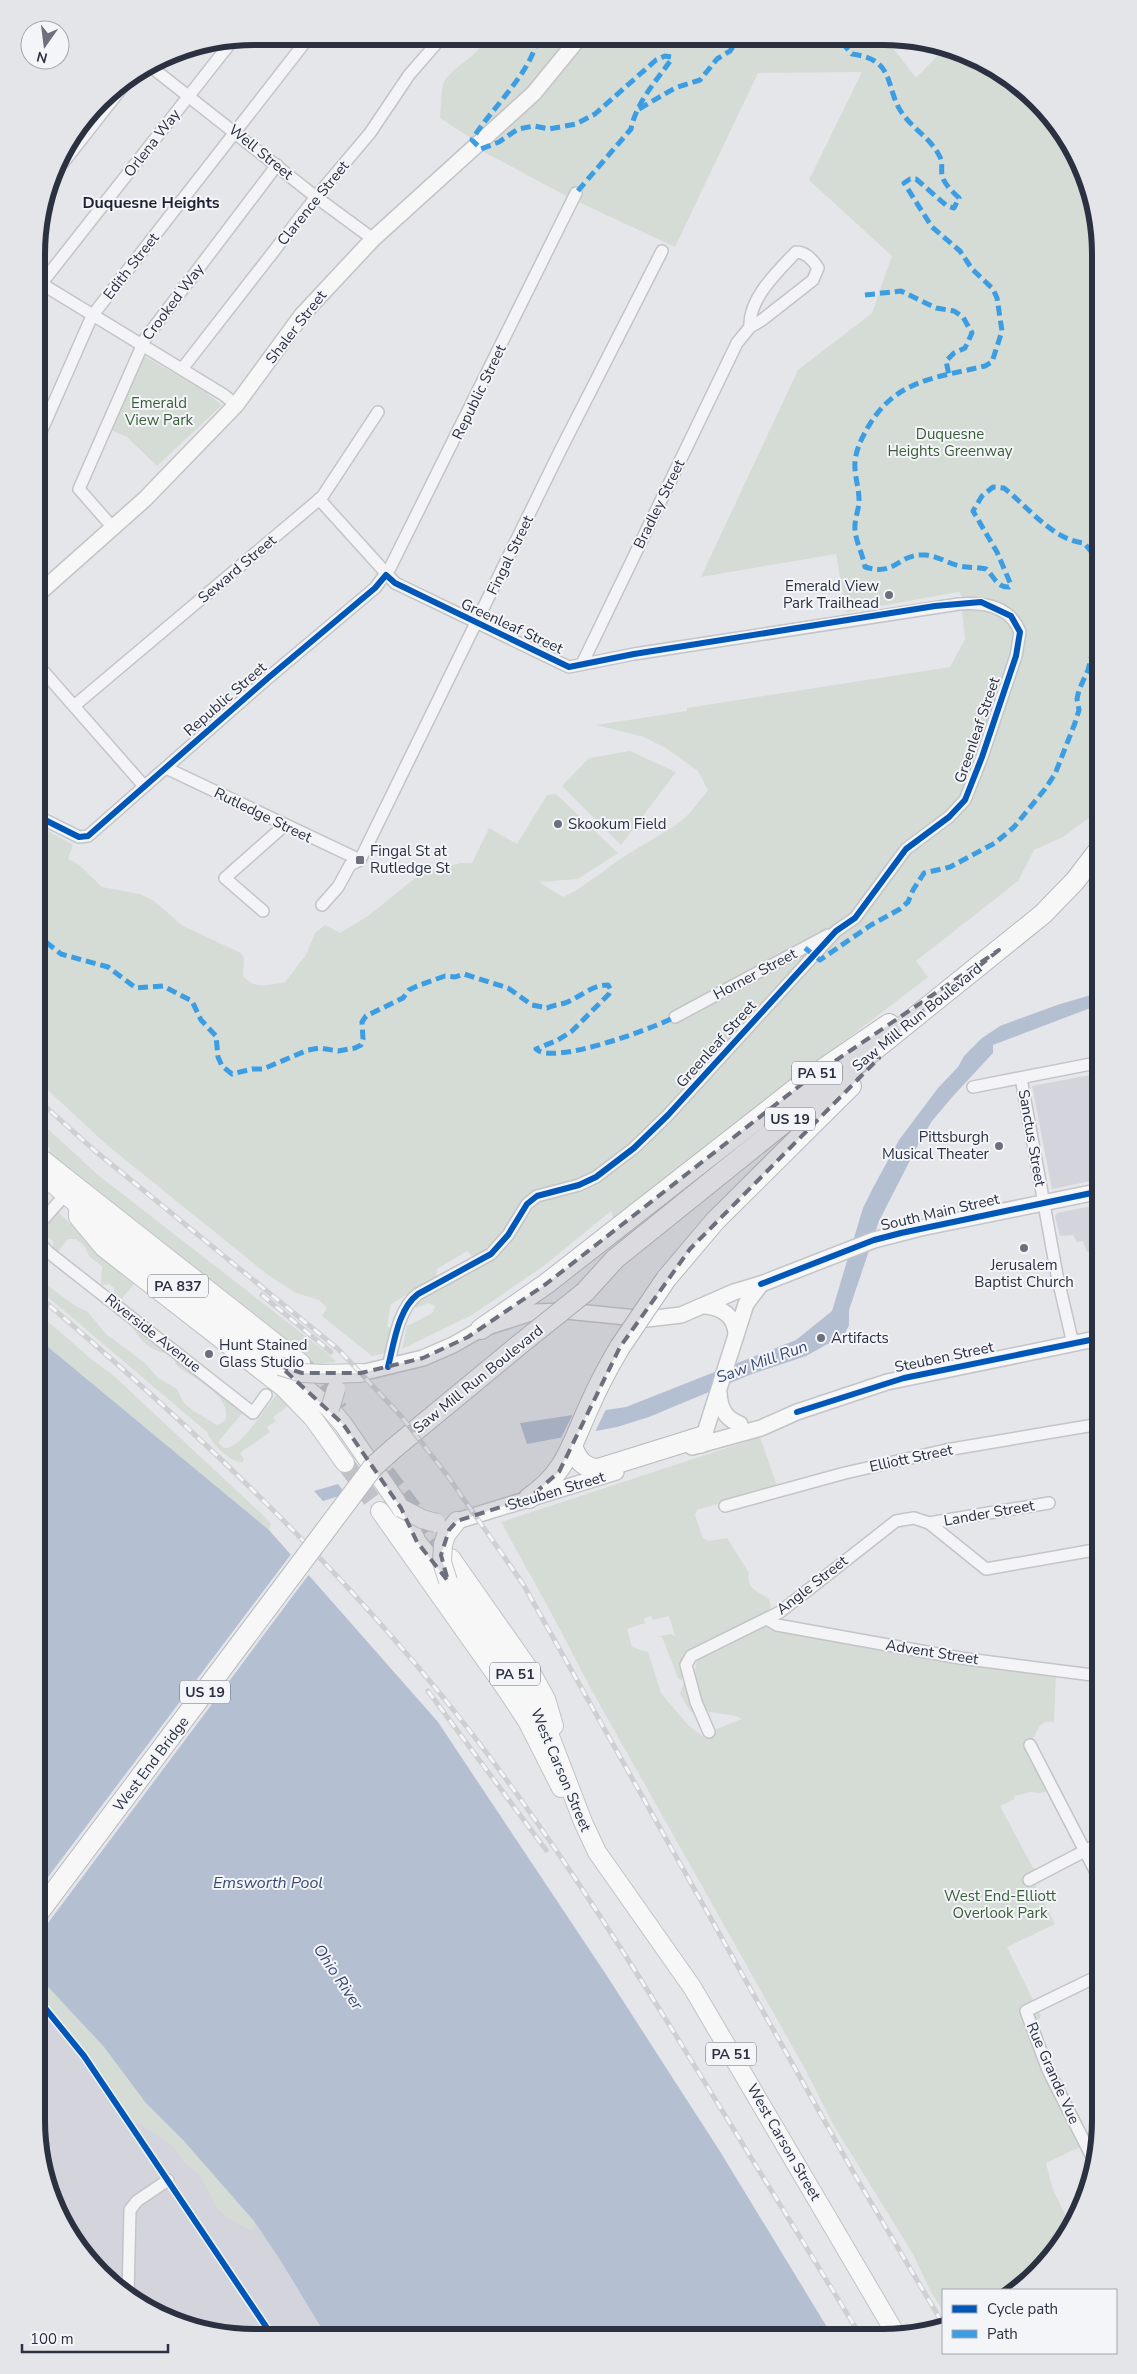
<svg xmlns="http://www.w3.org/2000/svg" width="1137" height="2374" viewBox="0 0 1137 2374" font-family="'Nunito Sans',sans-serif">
<rect width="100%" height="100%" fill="#e5e6e9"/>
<g fill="#d4d5dc">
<path d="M1101,1073v106l-49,10 -20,-103z"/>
<path d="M1101,1204l-1,40 -2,1v5l-11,2 -4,-11 -6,1 -4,-7 -13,1 -5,-19 2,-4z"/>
<path d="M36,1974l218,247 28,42 43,71h-113l-54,-19 -48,-32 -44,-54 -22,-53 -8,-56z"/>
</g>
<g fill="#d4dcd5">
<path d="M476,38h95l-26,35 -73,66 -32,-21c1,-8 1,-29 4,-36 9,-16 31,-23 39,-40z"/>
<path d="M587,38l300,2 29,38 30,-31 33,12 48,32 37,42 29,65 8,56v555l-38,28 -29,13 -16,31 -102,80 12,16 -179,137 -134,108 -4,-11 -66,54 -73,50 -70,34 5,-23 24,-12 4,-6v-2l-6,-3 -13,5 -1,-3 18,-13 66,-37 38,-51 -5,-11c-26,19 -22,47 -60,63l-5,-5 -30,18 -1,9 -45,26 -4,22 6,4 -6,23 -15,3 -50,-40 5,-8 -8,-8 -23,-7 -28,-18 -161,-130 -70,-65v-255l36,20 -5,14 10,5 24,23 38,7 14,7 29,25 58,27 3,5 -1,18c12,14 25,9 42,6l21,-27 9,-22 10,-8 15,8 28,-17 52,-42 40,-11h12l17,-35 28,16 30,-49 9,-1 62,59 -40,26 -39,3 24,15 14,-7 46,-33 53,-32 14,-12 18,-23 -10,-19 -32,-23 -22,-11 -48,-12 91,-14v-3l263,-41 15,-28 -3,-27 6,-6 -9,-14 -113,20 -10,-58 -135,23 97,-207 74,-57 20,-57 -83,-76 53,-108 -104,1 -83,174 -105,-49 -86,-46v-3c36,-34 77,-68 103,-111z"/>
<path d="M142,355l61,35 19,15 -65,61 -30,-29 -18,-8z"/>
<path d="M630,751l46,21 -55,73 -59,-59 27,-28z"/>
<path d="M37,1119l61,56 233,181 5,6 -16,2 -15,-1 -256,-208 1,-7 -13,-13z"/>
<path d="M58,1212l54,53 24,17 -14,16 -1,4 -6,-4 -1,-10 -5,-4 -8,1 1,-19 -13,-10 -4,-9 -9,-8h-8l-12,15 -3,-3v-10l-8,-6v-10z"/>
<path d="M36,1277l41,30 10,4 19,23 39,29 13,15 19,11 6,13 9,8 25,15 8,-4c9,-26 -34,-43 -50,-57l1,-7 69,53 -27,32 6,6c17,3 42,-44 54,-54l12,11 -17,12 3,4 -9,6 3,5 -30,21 4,6 -1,3c-10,3 -33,-20 -36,-30l-171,-145z"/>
<path d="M36,1311l55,48 23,17 153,143 4,5 -2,6 -233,-193z"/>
<path d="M127,1320l40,33c-19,-1 -30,-18 -40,-33z"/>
<path d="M760,1437l17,49 -80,24 -2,5 8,23 6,3 18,-3 22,35c-3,16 9,18 20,26l2,8c-12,15 -25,15 -41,22 -7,3 -10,8 -15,11 -10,6 -23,9 -33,15l3,21 -4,4 -3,-2 -16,-41h-7l16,-3 4,2 -6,-20 -16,4 -2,-4 -7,2 1,5 -18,6 5,18 16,5 13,41 27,32 18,14 3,-7 33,-13c-13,-8 -31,-2 -41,-12 -3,-14 -10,-39 -2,-51l62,-31 121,24 174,24 -2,49c-20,-2 -13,13 -28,23l22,41 -1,5 -6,2 -10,-1 -17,4 1,3 -15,7 33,62h2l-1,15 21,41 -48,23 34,69 -4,6 1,10 52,106 -12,10 -32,15 7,27 18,36 -16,27 -40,37h-72v21l-12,-19 -18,-38 -79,-128 -29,-57 -214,-380 -37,-71 -53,-96z"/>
<path d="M685,1680l13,36 -8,-5 -10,-17z"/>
<path d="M36,1974l68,73 42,56 37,37 71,81 1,5 -3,5 -25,-13 -9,-9 -17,-32 -17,-15 -12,-16 -41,-29 -43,-63 -52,-62z"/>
</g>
<g fill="#b5bfd2">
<path d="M1101,992v12l-108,41v8l-39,42 -22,26 -12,20 -41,80 -30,89v15l-5,10 -38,21 -54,18 -103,43 -32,10 -90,17 -7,-21 106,-16 170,-67 36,-29 31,-103 11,-22 25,-46 39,-52 20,-21 6,-11 18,-18 18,-12 57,-21z"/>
<path d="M36,1337l233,193 169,192 169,254 114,177 112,184 -508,-3 -43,-71 -28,-42 -71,-81 -37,-37 -42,-56 -68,-73z"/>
<path d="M338,1484l8,10 -23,7 -9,-10z"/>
</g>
<g fill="#e5e6e9">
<path d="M607,1407l-13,27 -34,6 13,-26z"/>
<path d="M292,1553l18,20 -274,366v-46z"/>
</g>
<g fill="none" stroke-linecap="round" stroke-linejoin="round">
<g stroke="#c0c2c8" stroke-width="18" stroke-dasharray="18 9" stroke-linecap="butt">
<path d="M304,1366l14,14 21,30"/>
<path d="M345,1463l35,48"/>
<path d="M386,1473l64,85"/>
</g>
<defs>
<g id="street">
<path d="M150,66l166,131 57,42"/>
<path d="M55,173l73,-93"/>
<path d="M37,281l187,114 12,10"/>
<path d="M37,293l4,-9 191,-243"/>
<path d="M182,369l134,-172 54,-64 39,-58 33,-38"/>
<path d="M37,441l55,-125 217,-279"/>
<path d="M319,499l76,84 174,84 65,-13 325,-50c25,-2 51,2 61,28l-4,24 -34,101 -17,43 -16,17 -43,32 -51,69 -19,13 -168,184 -34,33 -38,29 -17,8 -42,11 -10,8 -19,31 -17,19 -73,40c-20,15 -24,49 -30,73"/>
<path d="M114,529l-35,-40 66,-150 132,-174"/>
<path d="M37,664l107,122"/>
<path d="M582,664l155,-321 13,-16 12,-7 51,-40 5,-12c-5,-8 -12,-16 -22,-16 -18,19 -48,47 -46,75"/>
<path d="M74,706l248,-209 56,-85"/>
<path d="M166,768l194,92"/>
<path d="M37,816l42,21 9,-1 180,-158 107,-90 15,-20 186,-375"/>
<path d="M360,860l200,-409 102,-200"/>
<path d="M322,905l16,-18 12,-22 10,-5"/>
<path d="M263,911l-38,-33 60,-53"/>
<path d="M675,1017l153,-82"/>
<path d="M1021,1078l36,197 16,69"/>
<path d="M973,1087l128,-25"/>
<path d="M36,1230l3,-6 26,-29"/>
<path d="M36,1238l12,14 205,161 13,-18"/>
<path d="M725,1506l120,-33 101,-23 154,-26"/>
<path d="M929,1523l120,-20"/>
<path d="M767,1619l10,6 183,33 140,18"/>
<path d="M709,1732l-13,-30 -10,-37 5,-9 89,-44 116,-91 18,-3 15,5 57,46 114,-20"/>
<path d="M1030,1745l70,135"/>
<path d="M1029,1880l71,-37"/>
<path d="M1094,2161l-46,-91 -22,-59 74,-36"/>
<path d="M128,2296l2,-86 7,-9 31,-21"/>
</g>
<g id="secondary">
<path d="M37,595l108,-96 91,-94 66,-90 71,-76 161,-146 45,-55"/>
<path d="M705,1306c17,1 31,11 31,29"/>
<path d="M361,1373l62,-15 30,-13 28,-16 53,-17 32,-1 81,8 34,-4 53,-23 27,-8 113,-44 47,-12 180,-37"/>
<path d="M719,1393c1,15 6,26 21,31"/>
<path d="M701,1445l45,-141 15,-20"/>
<path d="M692,1447l69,-19 36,-16 90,-30 213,-44"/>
<path d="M457,1521l159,-49"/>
</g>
<g id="primary">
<path d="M37,1155l264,208"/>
<path d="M36,1170l94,78 150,118 50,43 13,15 58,84 16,34 31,39 82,116 18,34 35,91 14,30 95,135 205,349"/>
<path d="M78,1206v11l26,31 180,140 29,30 32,45"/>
<path d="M324,1374l37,-1"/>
<path d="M380,1511l126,178 21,32 34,67"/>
<path d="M443,1545l3,-10 11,-14"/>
<path d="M451,1558l80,114 15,27 8,27"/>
</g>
<g id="highway">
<path d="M666,1279l49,-58 136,-135"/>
<path d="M585,1292l30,-33 428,-345 32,-33 26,-34"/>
<path d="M481,1329l65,-45 261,-204 82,-56"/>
<path d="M572,1446c5,13 11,22 26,23l106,-33"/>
<path d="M393,1449l126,-104"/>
<path d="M529,1498c36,-24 42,-52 59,-89 9,-21 20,-42 32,-62"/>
</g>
</defs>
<use href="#street" stroke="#c3c4c7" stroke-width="14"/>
<use href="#secondary" stroke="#c3c4c7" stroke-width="18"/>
<use href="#primary" stroke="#c1c3c7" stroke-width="20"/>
<use href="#highway" stroke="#b7b9be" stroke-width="22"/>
<use href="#street" stroke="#f4f4f6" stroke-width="11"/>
<use href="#secondary" stroke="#f7f7f8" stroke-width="15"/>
<use href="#primary" stroke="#f7f7f8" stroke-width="18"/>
<use href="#highway" stroke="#f7f7f8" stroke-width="20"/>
<defs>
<g id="rail">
<path d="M37,1099l57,51 244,199 63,67 46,59 76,109 333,593 87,147"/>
<path d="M36,1294c151,128 296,264 419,418 81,102 151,212 220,322 62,101 125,202 187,304"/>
<path d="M262,1295l69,57"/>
<path d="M428,1691l118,159"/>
</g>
</defs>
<use href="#rail" stroke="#cecfd1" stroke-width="5"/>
<use href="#rail" stroke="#f3f5f8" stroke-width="3" stroke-dasharray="9" stroke-linecap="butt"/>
<defs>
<g id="primary-bridge">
<path d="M280,1366l22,7 22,1"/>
<path d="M330,1409l6,-20"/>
<path d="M401,1508l21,11 14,4"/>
<path d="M443,1545l-1,17 6,19"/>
</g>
<g id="highway-bridge">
<path d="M519,1345l66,-53"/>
<path d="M620,1347l46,-68"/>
<path d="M36,1916l337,-449 20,-18"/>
</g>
</defs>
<use href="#primary-bridge" stroke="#c1c3c7" stroke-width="20" stroke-linecap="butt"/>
<use href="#highway-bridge" stroke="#b7b9be" stroke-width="22" stroke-linecap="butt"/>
<use href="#primary-bridge" stroke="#f7f7f8" stroke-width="18"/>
<use href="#highway-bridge" stroke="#f7f7f8" stroke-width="20"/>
<g stroke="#3d9de3" stroke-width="5" stroke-dasharray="10 5" stroke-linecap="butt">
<path d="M537,38c-3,32 -49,74 -65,102l9,9 18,-7 19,-13 16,-3 15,3 27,-5 19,-10 61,-54 9,-4 6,1v3c-15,21 -35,43 -40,69l-55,64"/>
<path d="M826,40l19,6 7,8c47,6 31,37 53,63 12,15 26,22 35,40 3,6 1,13 2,19 3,9 11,16 17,22l-5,10 -7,-2 -31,-27h-6l-6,4 28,44 28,24 12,18 21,20 4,9 5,33 -10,31 -7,4c-49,12 -89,13 -117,61 -6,11 -12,22 -13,35 -1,13 4,25 4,38 0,10 -5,20 -4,30 1,12 8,25 10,37 32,10 32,-14 61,-12 12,1 23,9 34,11 9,2 18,1 26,3 8,7 11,19 23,18l2,-2 -14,-33 -24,-41 9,-15 11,-9 11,1c24,19 49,52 80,55l17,20"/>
<path d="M639,109l36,-21 25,-8 17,-21 13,-8 8,-12"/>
<path d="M865,295l36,-4 35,17 18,3 9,6 9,16 -7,15 -11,5 -8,8 3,14"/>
<path d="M37,930l10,13 14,11 47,13 28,21 27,-2 29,15 9,19 15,16 2,21 4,9 10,8 20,-5h11l45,-19 12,-2 18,3 17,-3 6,-3 2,-6 -1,-17 4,-6 37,-18 6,-8 8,-4 28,-10 10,1 9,-3 44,14 24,17 15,3c6,-3 11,-3 18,-5 16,-6 26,-18 43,-18l3,5 -2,4 -37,37 -14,9 -22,9c17,17 118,-21 139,-32"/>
<path d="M805,948l15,12 51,-35 29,-16 8,-7 5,-12 11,-17 26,-6 45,-24 19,-16 31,-38 10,-15 20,-51 4,-13 -2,-11 2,-9 9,-20 13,-50"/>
</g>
<defs>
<g id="cycleway">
<path d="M37,816l42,21 9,-1 180,-158 107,-90 11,-13 9,8 174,84 65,-13 301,-48 46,-4 30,14 9,16 -4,24 -34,101 -17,43 -16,17 -43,32 -51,69 -19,13 -168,184 -34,33 -38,29 -17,8 -42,11 -10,8 -19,31 -17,19 -73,40c-20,15 -24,49 -30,73"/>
<path d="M761,1284l113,-44 27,-7 200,-42"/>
<path d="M797,1412l107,-34 196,-40"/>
<path d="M36,1997l48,59 187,278"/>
</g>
</defs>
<use href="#cycleway" stroke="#f3f5f8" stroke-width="9"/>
<use href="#cycleway" stroke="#0057b8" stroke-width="6"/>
</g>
<path fill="#6d707c" fill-opacity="0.2" stroke="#6d707c" stroke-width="4" stroke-dasharray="10 6" stroke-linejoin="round" d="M999,950l-125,101 5,7 -189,191 -70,98 -61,125 -30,26 -72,23 -8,9 -8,25 7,26 -31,-39 -16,-34 -58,-84 -63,-58 22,7h59l62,-15 45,-21 78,-53 261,-204z"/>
<g fill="#6d707c" stroke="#f3f5f8" stroke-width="2">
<circle cx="889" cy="595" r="5"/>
<circle cx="558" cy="824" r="5"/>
<rect x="355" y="855" width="10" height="10" rx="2.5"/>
<circle cx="999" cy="1146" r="5"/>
<circle cx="1024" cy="1248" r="5"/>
<circle cx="821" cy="1338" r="5"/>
<circle cx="209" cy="1354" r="5"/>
</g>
<g text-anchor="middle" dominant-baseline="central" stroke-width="4" stroke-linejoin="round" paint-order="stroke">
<g fill="#f3f5f8" stroke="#686c79" stroke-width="1">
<rect x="792" y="1061.5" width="50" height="23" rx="4"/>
<rect x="765" y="1107.5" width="50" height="23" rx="4"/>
<rect x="148" y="1274.5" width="60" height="23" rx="4"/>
<rect x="490" y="1662.5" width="50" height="23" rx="4"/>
<rect x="180" y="1680.5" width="50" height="23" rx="4"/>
<rect x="706" y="2042.5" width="50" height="23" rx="4"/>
</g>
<g font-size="14" font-weight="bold" fill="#2c3142">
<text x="817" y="1073">PA 51</text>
<text x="790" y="1119">US 19</text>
<text x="178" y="1286">PA 837</text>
<text x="515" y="1674">PA 51</text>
<text x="205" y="1692">US 19</text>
<text x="731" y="2054">PA 51</text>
</g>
<g font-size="15" fill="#2c3142" stroke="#f3f5f8">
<text transform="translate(152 143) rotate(-52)">Orlena Way</text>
<text transform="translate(261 152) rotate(39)">Well Street</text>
<text transform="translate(313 203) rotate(-51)">Clarence Street</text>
<text transform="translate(131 266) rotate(-52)">Edith Street</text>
<text transform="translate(173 302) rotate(-53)">Crooked Way</text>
<text transform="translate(296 327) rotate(-52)">Shaler Street</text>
<text transform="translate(479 392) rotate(-64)">Republic Street</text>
<text transform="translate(659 504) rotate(-64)">Bradley Street</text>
<text transform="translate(510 555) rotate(-64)">Fingal Street</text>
<text transform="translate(237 569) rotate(-40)">Seward Street</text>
<text transform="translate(512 626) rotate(25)">Greenleaf Street</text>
<text transform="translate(225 699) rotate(-41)">Republic Street</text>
<text transform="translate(977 730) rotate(-71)">Greenleaf Street</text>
<text transform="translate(263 815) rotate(26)">Rutledge Street</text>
<text transform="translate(755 974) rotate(-28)">Horner Street</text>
<text transform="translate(917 1017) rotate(-39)">Saw Mill Run Boulevard</text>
<text transform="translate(716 1044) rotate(-48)">Greenleaf Street</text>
<text transform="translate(1032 1138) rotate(80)">Sanctus Street</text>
<text transform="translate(940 1212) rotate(-13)">South Main Street</text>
<text transform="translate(153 1333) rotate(38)">Riverside Avenue</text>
<text transform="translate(944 1357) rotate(-12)">Steuben Street</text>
<text transform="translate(478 1379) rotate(-39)">Saw Mill Run Boulevard</text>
<text transform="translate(911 1458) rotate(-12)">Elliott Street</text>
<text transform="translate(556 1491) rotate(-17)">Steuben Street</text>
<text transform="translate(989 1513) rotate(-10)">Lander Street</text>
<text transform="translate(812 1585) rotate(-38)">Angle Street</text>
<text transform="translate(932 1652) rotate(9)">Advent Street</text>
<text transform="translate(151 1764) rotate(-53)">West End Bridge</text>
<text transform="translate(561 1770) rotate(67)">West Carson Street</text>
<text transform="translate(1053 2073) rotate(66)">Rue Grande Vue</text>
<text transform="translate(784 2142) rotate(60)">West Carson Street</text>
</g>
<g font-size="15" fill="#3c5d3a" stroke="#f3f5f8">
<text x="159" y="403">Emerald<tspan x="159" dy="17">View Park</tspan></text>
<text x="950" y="434">Duquesne<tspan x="950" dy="17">Heights Greenway</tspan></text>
<text x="1000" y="1896">West End-Elliott<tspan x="1000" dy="17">Overlook Park</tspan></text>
</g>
<g font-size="15" fill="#2c3142" stroke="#f3f5f8" text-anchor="start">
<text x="879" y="586" text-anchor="end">Emerald View<tspan x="879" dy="17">Park Trailhead</tspan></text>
<text x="568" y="824">Skookum Field</text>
<text x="370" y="851">Fingal St at<tspan x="370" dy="17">Rutledge St</tspan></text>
<text x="989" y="1137" text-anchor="end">Pittsburgh<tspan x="989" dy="17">Musical Theater</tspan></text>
<text x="1024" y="1265" text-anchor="middle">Jerusalem<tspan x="1024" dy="17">Baptist Church</tspan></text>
<text x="831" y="1338">Artifacts</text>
<text x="219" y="1345">Hunt Stained<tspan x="219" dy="17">Glass Studio</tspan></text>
</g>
<g font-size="16" font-weight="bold" fill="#1e2233" stroke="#f3f5f8">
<text x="151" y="203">Duquesne Heights</text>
</g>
<g font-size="16" font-style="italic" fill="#384a74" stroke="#f3f5f8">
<text transform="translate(762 1362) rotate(-20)">Saw Mill Run</text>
<text x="268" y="1883">Emsworth Pool</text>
<text transform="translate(338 1977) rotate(56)">Ohio River</text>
</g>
</g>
<path d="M0 0H1137V2374H0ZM254 45H883A209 209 0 0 1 1092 254V2120A209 209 0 0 1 883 2329H254A209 209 0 0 1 45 2120V254A209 209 0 0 1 254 45Z" fill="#e3e5e9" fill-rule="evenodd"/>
<path fill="none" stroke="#2c3142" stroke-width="6" d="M254 45H883A209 209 0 0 1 1092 254V2120A209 209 0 0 1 883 2329H254A209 209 0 0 1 45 2120V254A209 209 0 0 1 254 45Z"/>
<rect x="942" y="2289" width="175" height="65" fill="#f3f5f8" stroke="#a3a7af"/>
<rect x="952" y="2305" width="25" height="8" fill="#0057b8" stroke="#a3a7af"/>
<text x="987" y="2314" font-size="15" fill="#2c3142">Cycle path</text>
<rect x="952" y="2330" width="25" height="8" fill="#3d9de3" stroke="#a3a7af"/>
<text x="987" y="2339" font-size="15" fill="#2c3142">Path</text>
<g transform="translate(45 45) rotate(194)"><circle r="24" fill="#f3f5f8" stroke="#a3a7af"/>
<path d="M0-4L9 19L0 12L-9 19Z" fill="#6d707c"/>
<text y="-8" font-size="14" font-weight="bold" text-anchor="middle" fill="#2c3142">N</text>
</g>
<path d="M22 2344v8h146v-8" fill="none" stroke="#2c3142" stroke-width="2.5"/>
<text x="30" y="2344" font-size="15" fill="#2c3142" stroke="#f3f5f8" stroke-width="4" paint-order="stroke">100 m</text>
</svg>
